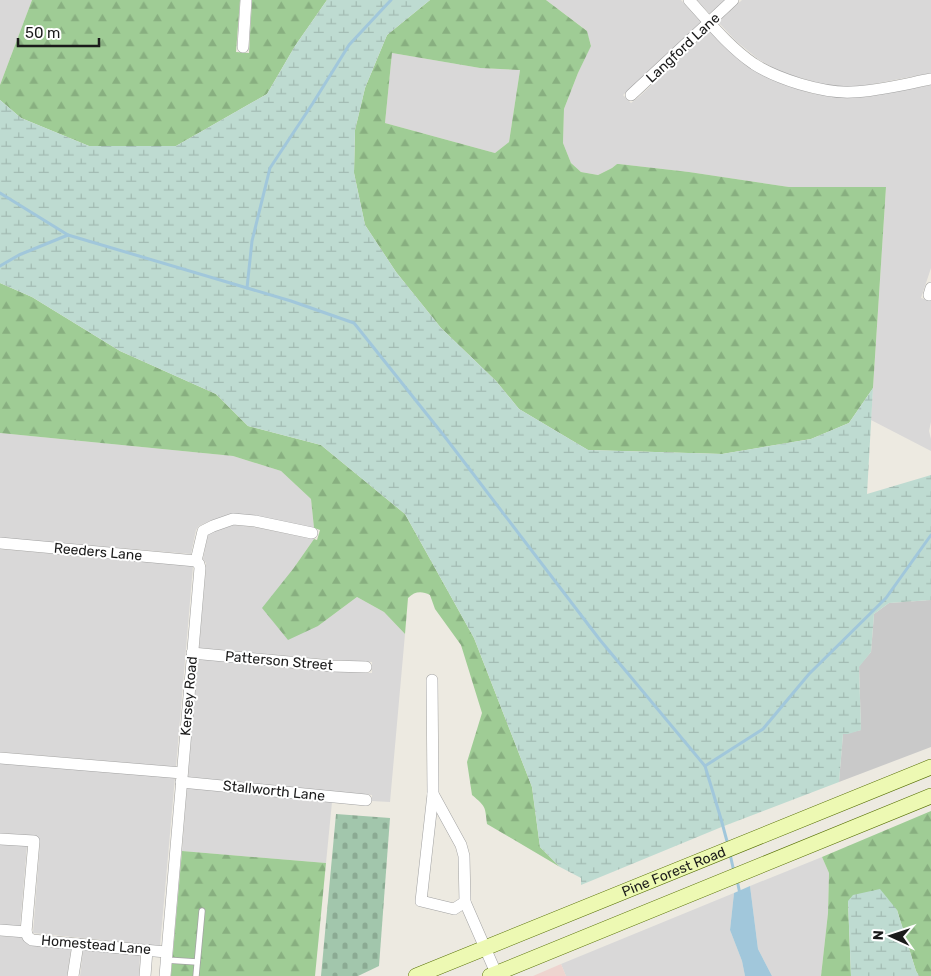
<svg xmlns="http://www.w3.org/2000/svg" width="931" height="976" viewBox="0 0 931 976" font-family="Rubik,sans-serif">
<defs>
<pattern id="forest-firs" width="22" height="20" patternUnits="userSpaceOnUse" patternTransform="scale(1.25)"><rect width="22" height="20" fill="#9fcc95"/><path d="M5 1l3.5 6h-7zM16 11l3.5 6h-7z" fill="#88af80"/></pattern>
<pattern id="wetland-marsh" width="20" height="14" patternUnits="userSpaceOnUse" patternTransform="scale(1.25)"><rect width="20" height="14" fill="#bedbd1"/><path d="M1 5h8M5 5V1M11 12h8M15 12V8" fill="none" stroke="#a3bbb3"/></pattern>
<pattern id="cemetery-stones" width="16" height="16" patternUnits="userSpaceOnUse" patternTransform="scale(1.25)"><rect width="16" height="16" fill="#a2c6ac"/><path d="M2 7V4a2 2 0 0 1 4 0v3zM10 15v-3a2 2 0 0 1 4 0v3z" fill="#8baa93"/></pattern>
</defs>
<rect width="100%" height="100%" fill="#edeae1"/>
<g fill="#d9d8d8">
<path d="M0,0h32l-32,85z"/>
<path d="M546,0h135l21,22 -79,73 8,8 9,-7 70,-66 51,44 25,11 24,8 27,4h29l65,-12v183l-10,30 10,3v121l-2,9 2,8v12l-60,-31 15,-233h-97l-100,-15 -70,-8h-2l-5,4 -14,7 -17,-3 -10,-9 -8,-20 1,-34 14,-36 13,-28 -5,-15z"/>
<path d="M697,0h28l-15,14z"/>
<path d="M742,0h189v73l-68,13 -12,1 -25,-2 -36,-10 -11,-4 -21,-12 -22,-18 -18,-19z"/>
<path d="M392,53l88,15 40,2 -11,72 -14,11 -110,-30z"/>
<path d="M0,433l233,23 48,15 30,28 3,29 -58,-12 -25,-2 -21,7 -11,5 -3,4 -5,24 -191,-16z"/>
<path d="M234,525l20,2 60,12 -21,30 25,57 39,-29 27,15 21,22 -15,168 -18,-1v-6l-184,-18 10,-118 133,12 41,2v-11l-40,-2 -133,-12 7,-79v-6l-3,-4 5,-25 7,-3z"/>
<path d="M0,549l193,17 -17,201 -176,-15z"/>
<path d="M0,763l175,14 -15,169 -127,-13 7,-91 -6,-6 -34,-3z"/>
<path d="M187,788l145,14 -6,61 -144,-12z"/>
<path d="M0,844l27,2 -7,81 -20,-2z"/>
<path d="M822,857l7,16 -1,40 -7,63h-49l-14,-27 -8,-63z"/>
<path d="M734,893l-4,37 12,31 3,15h-179l-5,-12z"/>
<path d="M0,936l21,1 3,4 5,3 42,5 -4,27h-67z"/>
<path d="M83,950l57,5 -1,21h-59z"/>
</g>
<path fill="#eed4cf" d="M561,964l5,12h-33z"/>
<path fill="#c9c9c9" d="M931,600v147l-92,35 4,-48 18,-4 -2,-64 12,-14 3,-38 15,-11z"/>
<g fill="url(#forest-firs)" fill-rule="evenodd">
<path d="M32,0h208l-4,52 13,1 3,-53h75l-32,46 -28,48 -91,52h-87l-68,-28 -21,-18v-15z"/>
<path d="M430,0h116l41,31 4,15 -13,27 -14,36 -1,34 8,20 10,9 17,3 14,-7 5,-4h2l70,8 100,15h97l-13,201 -24,35 -38,16 -89,15 -134,-4 -69,-41 -23,-28 -55,-53 -45,-56 -31,-47 -11,-52 1,-43 10,-42 22,-53zM392,53l88,15 40,2 -11,72 -14,11 -110,-30z"/>
<path d="M0,283l32,14 88,54 96,43 32,32 73,19 84,69 69,124 58,149 8,60 20,20 -73,-43c-2,-18 -1,-17 -15,-29l-5,-33 15,-49 -21,-68 -26,-36 -5,-14c-8,-4 -15,-4 -22,3l-3,36 -21,-22 -27,-15 -39,29 -30,14 -26,-32 31,-39 21,-30 3,1 3,-10 -6,-2 -3,-29 -30,-28 -48,-15 -233,-23z"/>
<path d="M931,811v165h-12l-3,-5 -19,-61 -49,-9 3,75h-30l7,-63 1,-40 -7,-16z"/>
<path d="M182,851l144,12 -11,113h-144z"/>
</g>
<g fill="url(#wetland-marsh)">
<path d="M327,0h103l-43,35 -22,53 -10,42 -1,43 11,52 31,47 45,56 55,53 23,28 69,41 134,4 89,-15 38,-16 24,-35 -6,106 64,-19v125l-42,3 -15,11 -3,38 -12,15 2,63 -13,4h-5l-4,48 -115,44 -143,59v-7l-21,-11 -20,-20 -8,-60 -58,-149 -69,-124 -84,-69 -73,-19 -32,-32 -96,-43 -88,-54 -32,-14v-183l21,18 68,28h87l91,-52 28,-48z"/>
<path d="M880,889l17,21 19,61 3,5h-68l-3,-75 5,-6z"/>
</g>
<path fill="url(#cemetery-stones)" d="M336,814l54,4 -11,148 -21,10h-37z"/>
<path fill="#a1c7db" d="M750,886l8,63 14,27h-27l-3,-15 -12,-31 4,-37z"/>
<g fill="none" stroke-linecap="round" stroke-linejoin="round">
<g stroke="#a1c7db" stroke-width="3">
<path d="M0,193l68,42 223,66 63,22 91,114 155,203 105,126 16,53 7,26"/>
<path d="M0,266l19,-11 49,-20"/>
<path d="M247,288l5,-47 18,-73 43,-65 36,-58 42,-45"/>
<path d="M705,766l58,-37 46,-55 77,-76 45,-63"/>
<path d="M730,854l4,18"/>
<path d="M737,880l3,14"/>
</g>
<defs>
<g id="service">
<path d="M166,960l31,2"/>
<path d="M196,976l6,-65"/>
</g>
<g id="minor">
<path d="M689,0c20,22 40,47 65,64 14,9 30,15 46,20 17,5 34,9 52,8 26,-1 53,-8 79,-13"/>
<path d="M243,47l3,-47"/>
<path d="M631,95l102,-95"/>
<path d="M929,295l2,-7"/>
<path d="M0,543l196,18"/>
<path d="M192,653l140,13 34,1"/>
<path d="M432,680l1,114 28,51 3,11 1,46 31,71v3"/>
<path d="M0,758l182,15"/>
<path d="M181,782l185,18"/>
<path d="M433,794l-12,107 33,8 11,-7"/>
<path d="M0,839l34,2 -8,91"/>
<path d="M0,930l26,2"/>
<path d="M26,932l2,5 4,3 134,12"/>
<path d="M73,976l5,-32"/>
<path d="M145,976l2,-26"/>
<path d="M165,976l35,-408 -1,-4 -3,-3 7,-30 10,-5 20,-7 22,2 57,12"/>
</g>
<g id="secondary">
<path id="s1" d="M416,976l515,-209"/>
<path d="M490,976l441,-180"/>
</g>
</defs>
<use href="#service" stroke="#a2a2a2" stroke-width="7"/>
<use href="#minor" stroke="#a2a2a2" stroke-width="12"/>
<use href="#secondary" stroke="#577005" stroke-width="16"/>
<use href="#service" stroke="#fff" stroke-width="5.5"/>
<use href="#minor" stroke="#fff" stroke-width="11"/>
<use href="#secondary" stroke="#edf9b3" stroke-width="15"/>
</g>
<g text-anchor="middle" dominant-baseline="central" stroke-width="4" stroke-linejoin="round" paint-order="stroke">
<g font-size="14" fill="#1b1b1b" stroke="#fff">
<text transform="translate(683 48) rotate(-43)">Langford Lane</text>
<text transform="translate(98 552) rotate(5)">Reeders Lane</text>
<text transform="translate(279 661) rotate(5)">Patterson Street</text>
<text transform="translate(189 696) rotate(-85)">Kersey Road</text>
<text transform="translate(274 791) rotate(6)">Stallworth Lane</text>
<text stroke="none"><textPath href="#s1" startOffset="278">Pine Forest Road</textPath></text>
<text transform="translate(96 945) rotate(5)">Homestead Lane</text>
</g>
</g>
<g transform="translate(891 936) rotate(273)" stroke="#ffffff" stroke-width="4" paint-order="stroke">
<path d="M0-4L9 19L0 12L-9 19Z" fill="#1b1b1b"/>
<text y="-8" font-size="14" font-weight="bold" text-anchor="middle" fill="#1b1b1b">N</text>
</g>
<path d="M18 38v8h81v-8" fill="none" stroke="#1b1b1b" stroke-width="2.5"/>
<text x="25" y="38" font-size="15" fill="#1b1b1b" stroke="#ffffff" stroke-width="4" paint-order="stroke">50 m</text>
</svg>
